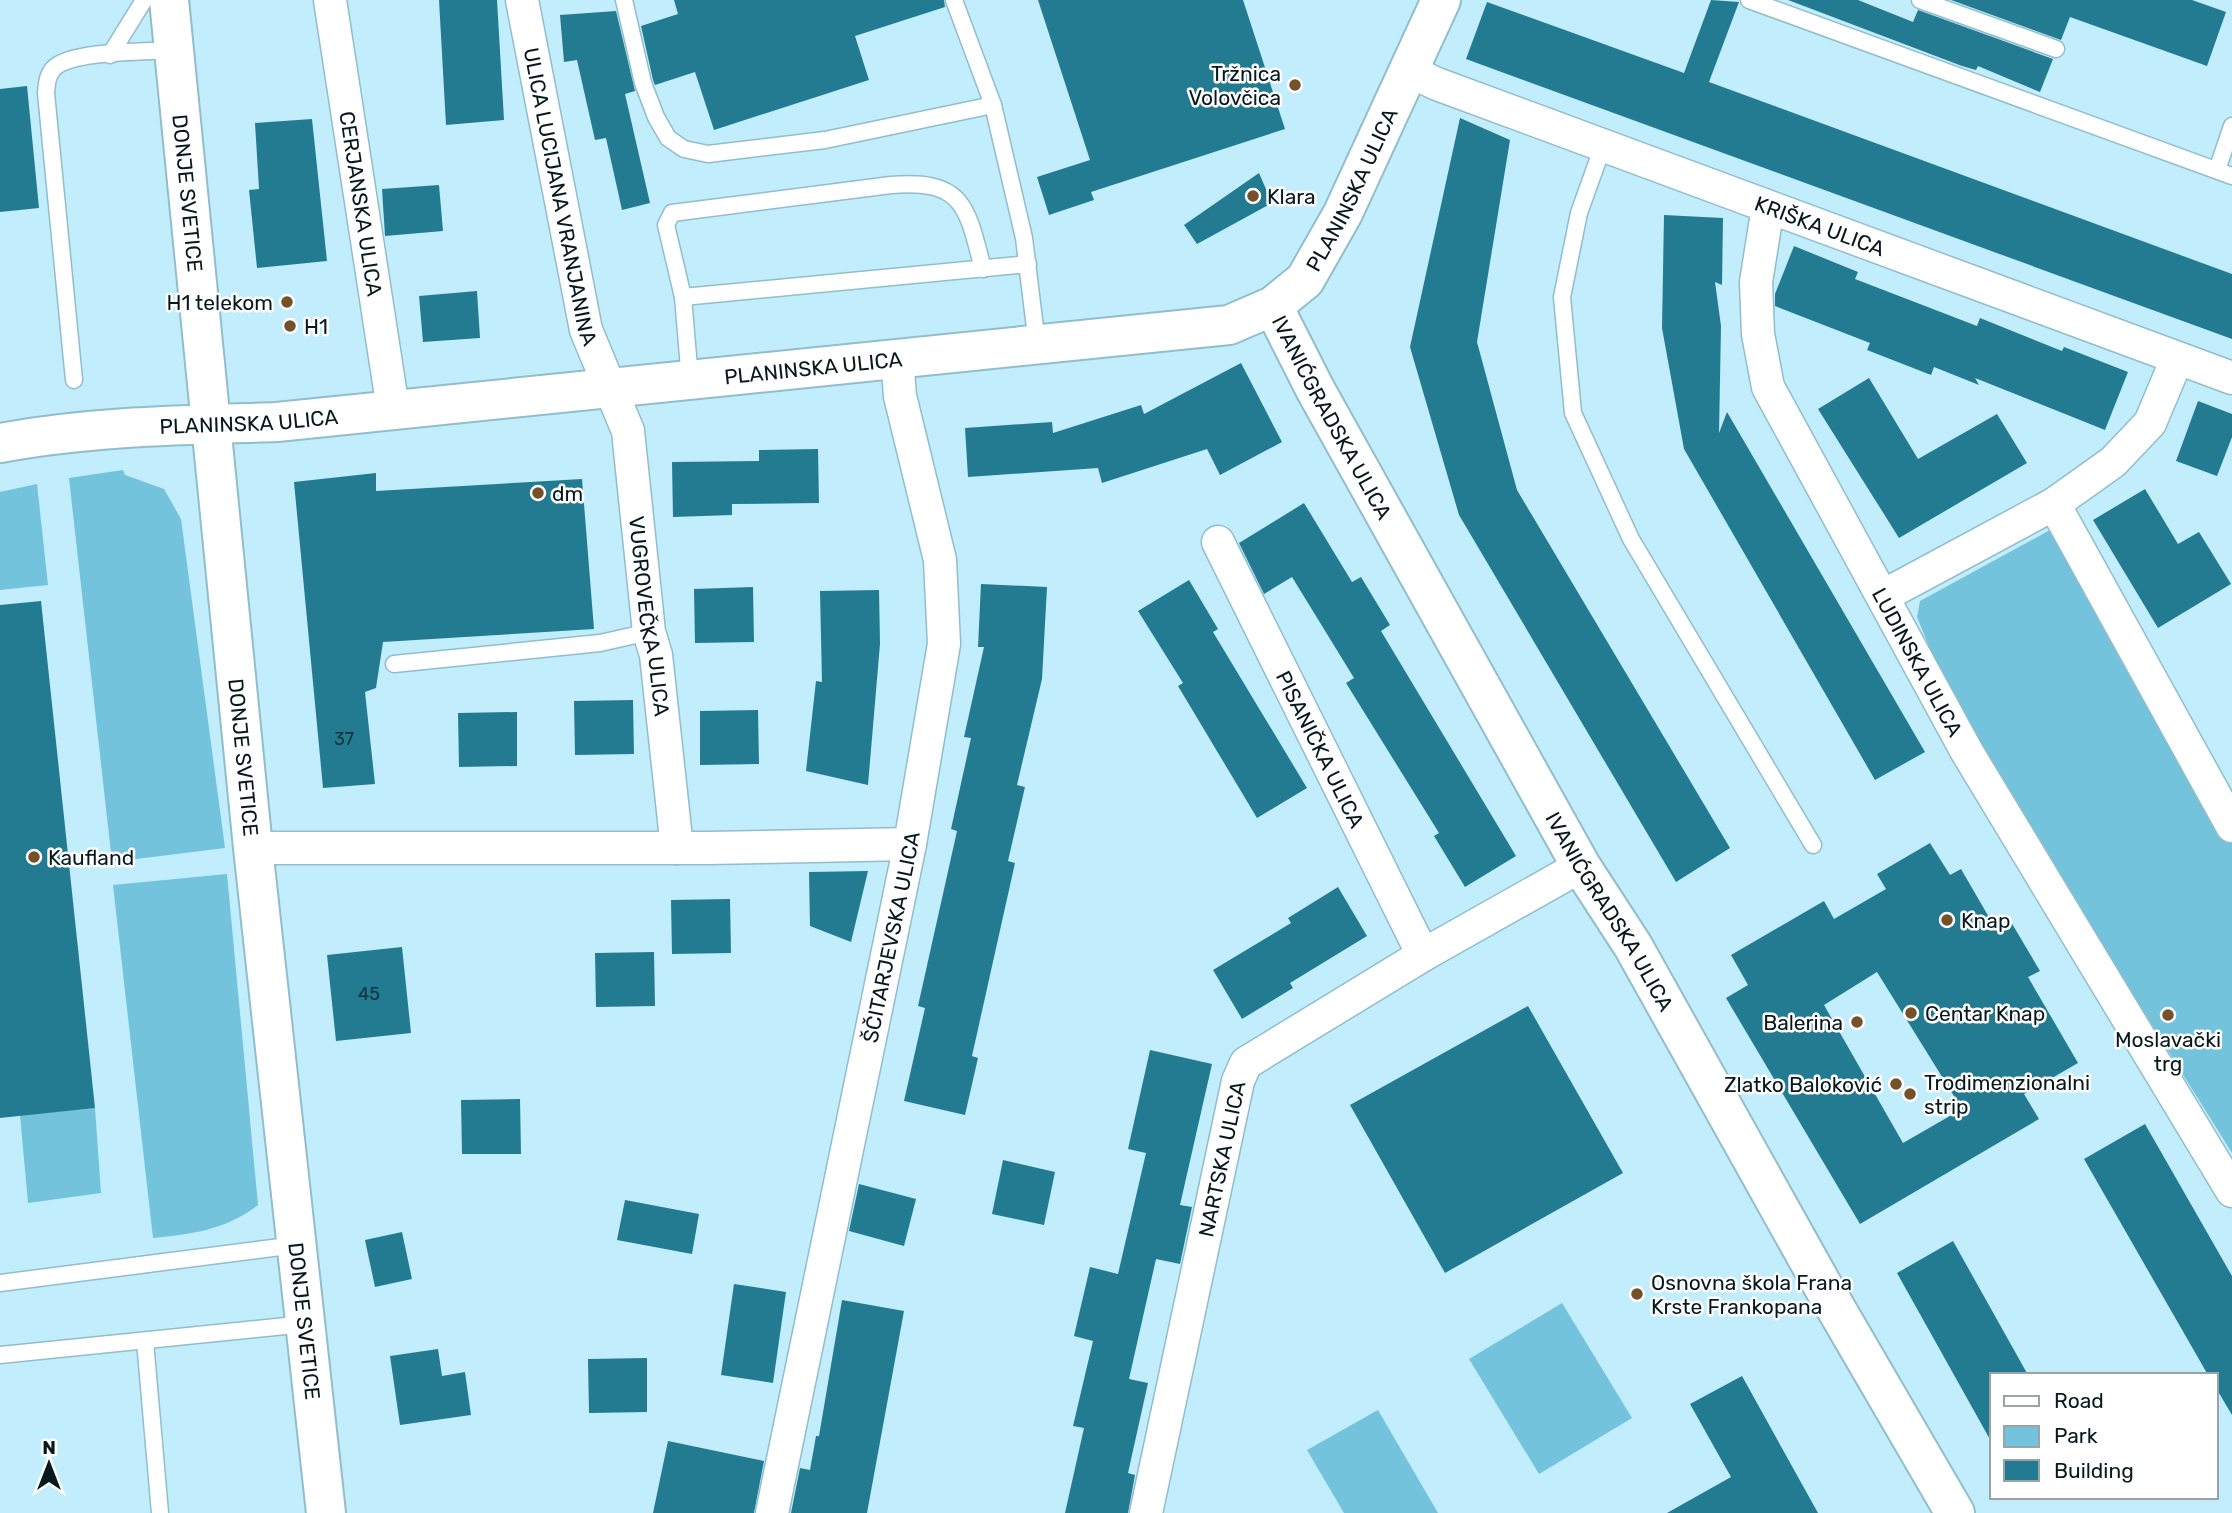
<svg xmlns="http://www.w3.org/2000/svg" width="2232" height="1513" viewBox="0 0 2232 1513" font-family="Rubik,sans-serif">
<rect width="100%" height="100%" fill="#c1edfc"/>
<g fill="#72c3db">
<path d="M123,470l2,5 39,14 17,30 44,329 -113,14 -43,-384z"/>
<path d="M37,484l11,101 -48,5v-98z"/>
<path d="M2052,529l180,311v313l-309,-495 5,-14 -11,-27 3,-16z"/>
<path d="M227,874l31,331c-32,25 -66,29 -105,33l-40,-353z"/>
<path d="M95,1108l6,85 -73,10 -8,-88z"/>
<path d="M1562,1303l70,115 -93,56 -70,-115z"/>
<path d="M1378,1410l60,103h-94l-37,-63z"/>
</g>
<g fill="#237b92" fill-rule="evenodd">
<path d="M439,0h58l7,120 -58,5z"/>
<path d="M674,0h270l1,7 -90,29 14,44 -155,50 -19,-58 -40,13 -2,-5 -12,-54 37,-12z"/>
<path d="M1038,0h205l42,129 -194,63 3,8 -45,15 -12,-38 53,-17z"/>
<path d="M1711,0l28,2 -30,80 523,192v65l-766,-280 21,-57 197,71z"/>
<path d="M1788,0h70l55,22 5,-12 135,49 -13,33 -62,-26 -2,4 -14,-4z"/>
<path d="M1951,0h241l34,12 -19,54 -137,-49 -9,23z"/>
<path d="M616,11l19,80 -10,3 25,109 -28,7 -16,-72 -11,2 -18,-80 -13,2 -4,-47z"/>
<path d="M27,86l12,122 -39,4v-123z"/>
<path d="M1460,118l50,22 -33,202 40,148 213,358 -54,34 -217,-367 -49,-168z"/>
<path d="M312,119l15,142 -70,7 -8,-78 10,-1 -4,-66z"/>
<path d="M1259,173l13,30 -75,41 -13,-19z"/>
<path d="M439,185l4,46 -58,5 -3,-47z"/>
<path d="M1664,215l59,3 -1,67 -7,-3 6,44 -2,107 8,-21 198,340 -50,28 -191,-331 -22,-121z"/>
<path d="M1794,246l64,26 -3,7 122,47 3,-8 82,33 2,-4 64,25 -23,58 -130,-52 4,7 -45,-18 -3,8 -64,-25 3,-7 -95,-37v-12z"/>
<path d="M477,291l3,47 -57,4 -4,-46z"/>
<path d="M1241,363l41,79 -62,33 -13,-26 -105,34 -4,-15 -130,9 -3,-49 87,-6 1,11 88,-28 3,9z"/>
<path d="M1869,378l49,81 79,-45 30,49 -128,75 -81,-129z"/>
<path d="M2198,401l34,13v23l-15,39 -41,-15z"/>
<path d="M818,449l1,54 -87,1v11l-59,2 -1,-55 87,-1v-11z"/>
<path d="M376,473v18l206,-12 12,150 -211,13 -7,46 -11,4 10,92 -52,4 -29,-306z"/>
<path d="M2145,489l33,55 21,-12 32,52 -73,44 -65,-108z"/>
<path d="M1304,503l48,79 9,-5 29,48 -9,6 135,225 -51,31 -31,-51 5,-3 -93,-150 8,-5 -62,-101 -28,17 -25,-51z"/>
<path d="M1189,580l29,49 -5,3 94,156 -50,30 -79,-132 5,-3 -45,-72z"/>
<path d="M981,584l66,3 -5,92 -25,106 8,2 -17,74 7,2 -43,193 6,2 -13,57 -61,-14 21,-93 -7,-2 39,-175 -6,-2 20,-91 -7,-1 20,-90h-6z"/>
<path d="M753,587l1,55 -59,1 -1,-54z"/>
<path d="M879,590l1,54 -12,141 -62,-14 10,-90 6,1 -2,-91z"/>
<path d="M41,601l54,507 -95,10v-513z"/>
<path d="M633,700l1,54 -59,1 -1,-54z"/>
<path d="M758,710l1,54 -59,1v-54z"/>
<path d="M517,712v54l-58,1 -1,-54z"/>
<path d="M1930,843l20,32 11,-6 36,62 14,-9 29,49 -12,6 50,86 -54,31 15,25 -179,105 -134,-226 22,-13 -17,-30 93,-54 10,18 52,-30 -9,-15zM1877,972l85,137 -59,34 -79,-138z"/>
<path d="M868,871l-17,71 -41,-16 -1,-54z"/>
<path d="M1338,887l29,49 -77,47 3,5 -51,31 -29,-49 78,-47 -3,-5z"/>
<path d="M730,899l1,54 -59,1 -1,-54z"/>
<path d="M402,947l9,86 -75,8 -9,-86z"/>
<path d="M654,952l1,54 -59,1 -1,-54z"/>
<path d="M1528,1006l95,167 -178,100 -95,-168z"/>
<path d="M1150,1050l62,14 -32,141 12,2 -12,57 -24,-5 -27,120 19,4 -20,90 7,2 -7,38h-63l19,-85 -11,-2 20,-85 -19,-5 16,-69 28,7 28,-121 -18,-4z"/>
<path d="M520,1099l1,55h-59l-1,-54z"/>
<path d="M2145,1124l87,152v139l-16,-27v-13h-8l-124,-216z"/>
<path d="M1003,1160l52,12 -11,53 -52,-11z"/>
<path d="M859,1184l57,15 -12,47 -55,-15z"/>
<path d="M625,1200l74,14 -7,40 -75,-14z"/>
<path d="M402,1232l10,47 -37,8 -10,-47z"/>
<path d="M1953,1241l75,134h-36v68l-95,-170z"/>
<path d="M734,1284l52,8 -13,91 -52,-8z"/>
<path d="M842,1300l62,11 -37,202h-76l9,-45 10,2 6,-34h3z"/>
<path d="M438,1349l4,27 23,-4 6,43 -71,10 -10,-69z"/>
<path d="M647,1358v54l-58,1 -1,-54z"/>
<path d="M1742,1376l76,137h-151l64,-36 -41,-73z"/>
<path d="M668,1441l96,20 -10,52h-101z"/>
</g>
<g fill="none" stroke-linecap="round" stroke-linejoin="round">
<defs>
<g id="lane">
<path d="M624,0l19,83 13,34 12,21 16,11 24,5 117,-14 168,-35"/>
<path d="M954,0l39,105 31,133 13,106"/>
<path d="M1749,0l483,176"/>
<path d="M1920,0l136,49"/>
<path d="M110,55l34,-55"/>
<path d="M1603,146l-24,67 -17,84 11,116 58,126 182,306"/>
<path d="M2217,170l15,-44"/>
<path d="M683,297l-17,-72 6,-12 219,-28c73,-6 76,22 92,84"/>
<path d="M74,380l-28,-287c1,-9 1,-18 8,-25 19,-18 94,-16 120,-18"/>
<path d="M690,380l-7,-83 345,-33"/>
<path d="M394,664l206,-21 49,-11"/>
<path d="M0,1283l296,-38"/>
<path d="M145,1341l15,172"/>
<path d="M0,1355l305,-31"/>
</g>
<g id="street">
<path id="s1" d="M330,0l63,409"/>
<path id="s2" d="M522,0l64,330 42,101 21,201 7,23 21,193"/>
<path id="s3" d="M1409,71l28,13 795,294"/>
<path id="s4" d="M1768,207l-12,75 2,52 10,53 199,365 265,439"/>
<path d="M2054,504l59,-42 37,-39 27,-64"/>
<path id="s5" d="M1218,542l205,413"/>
<path d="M1883,596l171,-92 178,322"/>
<path d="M253,848h455l202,-4"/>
<path id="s6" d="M772,1513l138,-669 34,-200 -4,-84 -40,-164 -3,-39"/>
<path id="s7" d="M1146,1513l92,-432 8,-18 177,-108 158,-89"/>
</g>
<g id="secondary">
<path id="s8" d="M169,0l84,848 73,665"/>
<path id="s9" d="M1273,306l42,83 266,477 52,80 191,342 131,225"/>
<path id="s10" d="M0,443c92,-17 184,-18 277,-21l952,-97 44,-19 32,-26 38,-67 98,-213"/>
</g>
</defs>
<use href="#lane" stroke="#92bdcb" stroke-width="19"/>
<use href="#street" stroke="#92bdcb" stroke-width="35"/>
<use href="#secondary" stroke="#92bdcb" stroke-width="42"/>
<use href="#lane" stroke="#fff" stroke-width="16"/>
<use href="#street" stroke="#fff" stroke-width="32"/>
<use href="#secondary" stroke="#fff" stroke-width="38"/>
</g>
<g fill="#735229" stroke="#fff" stroke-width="2.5">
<circle cx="1295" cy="85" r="7"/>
<circle cx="1253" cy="196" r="7"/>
<circle cx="287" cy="302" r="7"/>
<circle cx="290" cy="326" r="7"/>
<circle cx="538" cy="493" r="7"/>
<circle cx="34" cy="857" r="7"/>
<circle cx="1947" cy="920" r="7"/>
<circle cx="1911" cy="1013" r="7"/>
<circle cx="2168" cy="1015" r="7"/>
<circle cx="1857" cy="1022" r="7"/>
<circle cx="1896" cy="1084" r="7"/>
<circle cx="1910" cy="1094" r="7"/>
<circle cx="1637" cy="1294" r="7"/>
</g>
<g text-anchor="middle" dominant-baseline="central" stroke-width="5" stroke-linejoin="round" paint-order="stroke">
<g font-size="18" fill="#0f323b">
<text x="344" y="739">37</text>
<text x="369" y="994">45</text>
</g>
<g font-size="21" fill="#08191e" stroke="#fff" text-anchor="start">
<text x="1281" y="73" text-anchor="end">Tržnica<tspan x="1281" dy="24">Volovčica</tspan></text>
<text x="1267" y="196">Klara</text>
<text x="273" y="302" text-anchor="end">H1 telekom</text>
<text x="304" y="326">H1</text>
<text x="552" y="493">dm</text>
<text x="48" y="857">Kaufland</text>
<text x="1961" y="920">Knap</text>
<text x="1925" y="1013">Centar Knap</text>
<text x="1843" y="1022" text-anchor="end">Balerina</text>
<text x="2168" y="1039" text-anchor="middle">Moslavački<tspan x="2168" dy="24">trg</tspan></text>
<text x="1924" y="1082">Trodimenzionalni<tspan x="1924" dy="24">strip</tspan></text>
<text x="1882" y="1084" text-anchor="end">Zlatko Baloković</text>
<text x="1651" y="1282">Osnovna škola Frana<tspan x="1651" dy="24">Krste Frankopana</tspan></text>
</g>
<g font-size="21" fill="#08191e" stroke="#fff">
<text stroke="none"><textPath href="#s10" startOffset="1426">PLANINSKA ULICA</textPath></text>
<text stroke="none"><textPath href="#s8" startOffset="194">DONJE SVETICE</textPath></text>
<text stroke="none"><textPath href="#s2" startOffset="200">ULICA LUCIJANA VRANJANINA</textPath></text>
<text stroke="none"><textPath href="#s1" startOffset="206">CERJANSKA ULICA</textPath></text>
<text stroke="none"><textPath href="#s3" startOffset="439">KRIŠKA ULICA</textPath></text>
<text stroke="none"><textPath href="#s10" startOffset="817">PLANINSKA ULICA</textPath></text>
<text stroke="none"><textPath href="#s9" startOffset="126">IVANIĆGRADSKA ULICA</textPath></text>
<text stroke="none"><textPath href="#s10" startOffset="250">PLANINSKA ULICA</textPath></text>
<text stroke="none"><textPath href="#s2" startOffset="632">VUGROVEČKA ULICA</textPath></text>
<text stroke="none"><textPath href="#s4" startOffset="495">LUDINSKA ULICA</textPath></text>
<text stroke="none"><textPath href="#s5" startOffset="231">PISANIČKA ULICA</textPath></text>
<text stroke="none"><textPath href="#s8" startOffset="761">DONJE SVETICE</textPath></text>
<text stroke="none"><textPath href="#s9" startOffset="693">IVANIĆGRADSKA ULICA</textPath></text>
<text stroke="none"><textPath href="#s6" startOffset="588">ŠČITARJEVSKA ULICA</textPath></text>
<text stroke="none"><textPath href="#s7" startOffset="362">NARTSKA ULICA</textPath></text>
<text stroke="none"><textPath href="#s8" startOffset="1328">DONJE SVETICE</textPath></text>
</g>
</g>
<rect x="1990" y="1373" width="228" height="126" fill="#ffffff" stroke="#9ca3a5" stroke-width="2"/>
<rect x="2004" y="1396" width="35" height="10" fill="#ffffff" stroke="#9ca3a5" stroke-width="2"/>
<text x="2054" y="1408" font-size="21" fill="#08191e">Road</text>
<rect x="2004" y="1426" width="35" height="21" fill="#72c3db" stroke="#9ca3a5" stroke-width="2"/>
<text x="2054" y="1443" font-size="21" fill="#08191e">Park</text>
<rect x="2004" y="1460" width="35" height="21" fill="#237b92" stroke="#9ca3a5" stroke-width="2"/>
<text x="2054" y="1478" font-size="21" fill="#08191e">Building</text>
<g transform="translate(49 1464)" stroke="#ffffff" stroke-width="5" paint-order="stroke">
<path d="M0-5L12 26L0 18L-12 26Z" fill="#08191e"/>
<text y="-10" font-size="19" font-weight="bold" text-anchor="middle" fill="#08191e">N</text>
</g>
</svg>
